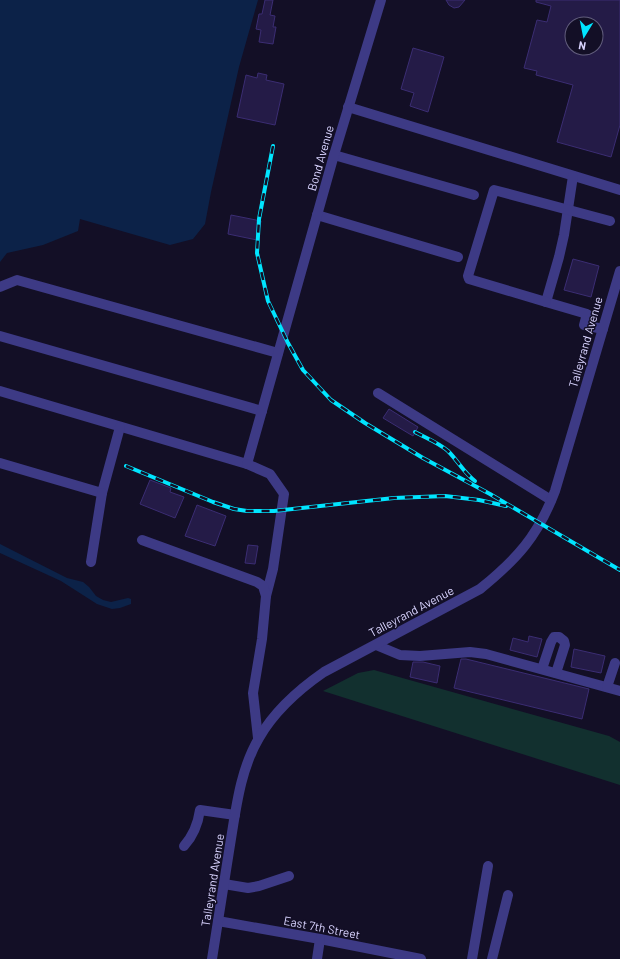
<svg xmlns="http://www.w3.org/2000/svg" width="620" height="959" viewBox="0 0 620 959" font-family="Barlow,sans-serif">
<rect width="100%" height="100%" fill="#130f26"/>
<path fill="#12302f" d="M374,670l235,66 11,6v43l-297,-94 35,-18z"/>
<g fill="#0c2248">
<path d="M0,0h258l-19,67 -28,125 -6,32 -12,15 -23,6 -90,-26 -2,12 -35,14 -36,8 -7,9z"/>
<path d="M0,544l67,34 16,4 6,5 7,9 7,4 8,2 17,-4 3,1v5l-11,4 -8,1 -15,-5 -36,-23 -61,-28z"/>
</g>
<g fill="#241b47" stroke="#3b2d73" fill-rule="evenodd">
<path d="M265,0h8l-3,15 5,1 -2,11h3l-3,17 -14,-2 2,-12 -5,-1 3,-15h3z"/>
<path d="M446,0h19l-6,7 -5,1 -5,-3z"/>
<path d="M536,0h84v125l-9,32 -54,-15 16,-57 -37,-10 1,-4 -13,-3 13,-48 10,2 4,-16 -15,-4zM572,24h24v24h-24z"/>
<path d="M413,48l31,9 -16,55 -18,-6 4,-13 -13,-4z"/>
<path d="M258,73l9,2 -1,5 18,4 -9,41 -38,-8 9,-42 11,3z"/>
<path d="M231,215l30,6 -4,19 -29,-6z"/>
<path d="M573,259l26,7 -8,31 -27,-7z"/>
<path d="M389,409l29,18 -5,9 -30,-18z"/>
<path d="M150,480l21,8 -1,4 14,5 -9,21 -35,-14z"/>
<path d="M197,505l29,11 -11,30 -30,-10z"/>
<path d="M248,545l10,1 -3,18 -10,-1z"/>
<path d="M529,636l13,3 -5,18 -27,-7 3,-12 15,4z"/>
<path d="M574,649l31,7 -4,17 -30,-6z"/>
<path d="M461,659h5l123,30 -7,30 -128,-31z"/>
<path d="M413,662h10l17,4 -3,17 -27,-6z"/>
</g>
<g fill="none" stroke-linecap="round" stroke-linejoin="round">
<g stroke="#3d3a85" stroke-width="10">
<path d="M348,107l272,83"/>
<path d="M334,155l140,40"/>
<path d="M573,176l-9,59 -5,22 -13,45 41,12 -3,11 19,4"/>
<path d="M317,215l141,42"/>
<path d="M0,287l17,-7 261,73"/>
<path d="M546,302l-77,-23 -1,-3 26,-86 116,31"/>
<path d="M0,336l262,75"/>
<path d="M0,391l247,73 87,-309 47,-155"/>
<path d="M378,393l173,107"/>
<path d="M0,463l102,30 18,-66"/>
<path d="M247,464l23,10 14,20 -11,75 -7,27"/>
<path d="M142,540l115,42 6,4 3,10 -4,43 -9,54 5,45"/>
<path d="M91,562l11,-69"/>
<path d="M376,645l24,10 20,1 50,-4 16,2 134,37"/>
<path d="M542,669l9,-27 3,-5h5l5,4 1,4 -9,28"/>
<path d="M607,687l8,-24"/>
<path d="M184,846c9,-10 14,-22 16,-36l35,5"/>
<path d="M224,884l24,4 11,-2 30,-10"/>
<path d="M218,921l102,18 101,20"/>
<path d="M212,959c6,-38 12,-76 18,-114 6,-36 10,-75 29,-107 16,-28 39,-48 65,-66l156,-83c37,-30 58,-53 75,-98l65,-220"/>
<path d="M317,959l3,-20"/>
<path d="M472,959l16,-93"/>
<path d="M492,959l16,-64"/>
</g>
<defs>
<g id="rail">
<path d="M273,146l-14,73 -2,34 11,48 20,42 15,27 28,30 34,23 58,35 67,36 130,76"/>
<path d="M415,432c11,6 24,11 33,19 10,10 16,22 27,30"/>
<path d="M126,466l87,36 21,7 13,2h27l120,-13 51,-2 34,4 27,6"/>
</g>
</defs>
<use href="#rail" stroke="#00e5ff" stroke-width="4"/>
<use href="#rail" stroke="#130f26" stroke-width="2.5" stroke-dasharray="8" stroke-linecap="butt"/>
</g>
<g text-anchor="middle" dominant-baseline="central" stroke-width="3" stroke-linejoin="round" paint-order="stroke">
<g font-size="12" fill="#d9d4ff" stroke="#130f26">
<text transform="translate(320 158) rotate(-74)">Bond Avenue</text>
<text transform="translate(585 342) rotate(-74)">Talleyrand Avenue</text>
<text transform="translate(411 611) rotate(-28)">Talleyrand Avenue</text>
<text transform="translate(212 880) rotate(-81)">Talleyrand Avenue</text>
<text transform="translate(322 927) rotate(11)">East 7th Street</text>
</g>
</g>
<g transform="translate(584 36) rotate(190)"><circle r="19" fill="#130f26" stroke="#625e7d"/>
<path d="M0-3L7 15L0 10L-7 15Z" fill="#00e5ff"/>
<text y="-6" font-size="11" font-weight="bold" text-anchor="middle" fill="#d9d4ff">N</text>
</g>
</svg>
